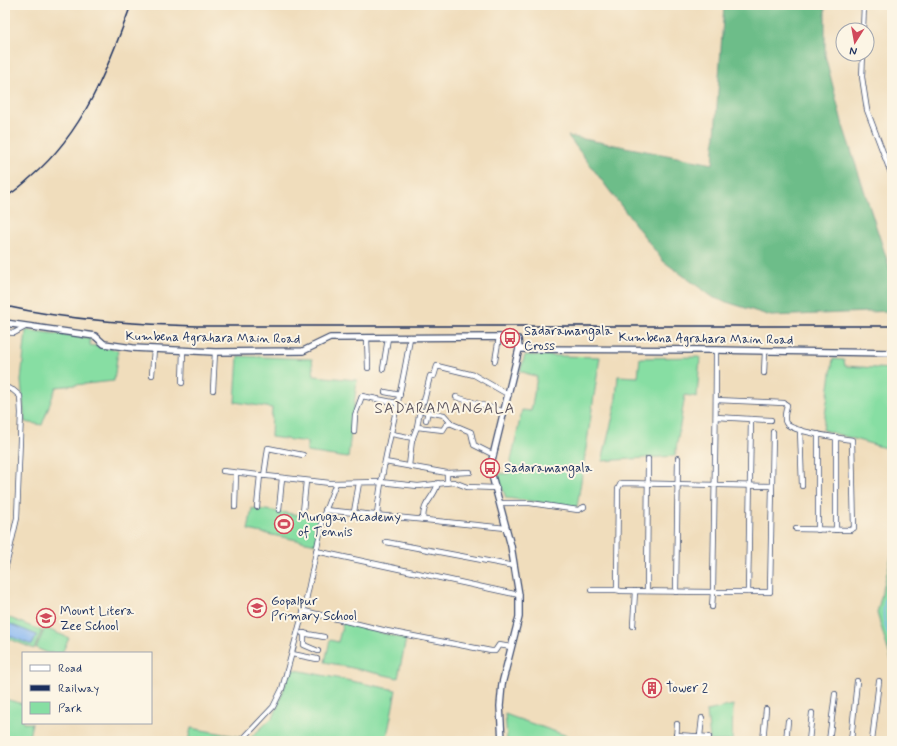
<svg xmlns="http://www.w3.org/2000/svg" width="897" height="746" viewBox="0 0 897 746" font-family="Mynerve,sans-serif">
<rect width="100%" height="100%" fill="#fcf5e5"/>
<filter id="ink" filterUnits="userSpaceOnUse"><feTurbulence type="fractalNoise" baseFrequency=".025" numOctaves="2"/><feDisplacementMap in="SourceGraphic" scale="8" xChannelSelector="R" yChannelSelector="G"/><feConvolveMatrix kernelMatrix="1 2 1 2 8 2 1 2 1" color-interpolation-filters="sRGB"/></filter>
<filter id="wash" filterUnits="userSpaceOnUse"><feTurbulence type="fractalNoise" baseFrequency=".012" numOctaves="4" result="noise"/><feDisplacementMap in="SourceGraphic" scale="16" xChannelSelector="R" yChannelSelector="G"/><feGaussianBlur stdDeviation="0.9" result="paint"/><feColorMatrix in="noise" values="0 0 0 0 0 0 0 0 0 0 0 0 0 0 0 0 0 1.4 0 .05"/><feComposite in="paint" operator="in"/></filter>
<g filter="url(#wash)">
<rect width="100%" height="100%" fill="#f0ddbc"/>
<g fill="#87dea3" stroke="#518680">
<path d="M26,330l64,8v7l28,5 -4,31 -58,6 -14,38 -17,-3 -4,-41z"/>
<path d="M525,355l75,2 -23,150 -71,-9 -9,-25 11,1 14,-64 9,1 6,-34 -17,-6z"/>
<path d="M238,356l74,3 2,17 43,4 -9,78 -41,-6v-10l-36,-5 1,-29 -37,-6z"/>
<path d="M700,357l-3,40 -12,-2 -10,61 -73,5 13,-53 3,-32 20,1 2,-19z"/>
<path d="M833,359l11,1 1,6 47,3v81l-69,-20z"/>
<path d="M252,508l69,10 -5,26 -68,-14z"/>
<path d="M892,553v110l-15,-50z"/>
<path d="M5,616l37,15 -8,18 -29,-12z"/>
<path d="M343,623l63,16 -8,39 -73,-16 5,-22 8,2z"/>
<path d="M45,628l24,10 -7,15h-14l-12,-5z"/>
<path d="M291,669l105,21 -9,47 -30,4h-110l27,-25z"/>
<path d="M5,699l18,5v19h9l-4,18h-23z"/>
<path d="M733,705l-1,36h-22l-3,-30z"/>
<path d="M505,714l8,3 69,24h-75z"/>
<path d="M191,728l50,9 -4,4h-49z"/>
</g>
<path fill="#6dbd89" stroke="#447674" d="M724,5h101v50l18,71 49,149v36l-121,5 -57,-18 -51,-37 -95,-125 145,28z"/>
<path fill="#87b7f3" stroke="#5173a8" d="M5,622l32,13 -5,10 -27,-11z"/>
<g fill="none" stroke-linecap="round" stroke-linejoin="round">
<path stroke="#87b7f3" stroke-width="1.5" d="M892,575c-8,26 -14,42 0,67"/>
</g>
</g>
<g filter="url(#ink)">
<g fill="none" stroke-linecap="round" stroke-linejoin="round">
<defs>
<g id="minor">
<path d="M863,30l1,-25"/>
<path d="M863,54l-1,23 5,33 25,66"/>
<path d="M5,332l9,1 11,-6"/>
<path d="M367,338l1,30"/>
<path d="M495,361l4,-24"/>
<path d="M383,369l5,-31"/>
<path d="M764,373l1,-22"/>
<path d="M152,375l2,-26"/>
<path d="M182,383l1,-33"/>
<path d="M5,387l8,3 7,6 1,17 -4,105 -12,52"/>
<path d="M213,390l2,-38"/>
<path d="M385,392l15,3"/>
<path d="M456,397l49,15"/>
<path d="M716,400l68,3 3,2c-1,5 -4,14 -1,18 5,9 55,15 66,17l2,88 -4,2 -54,-1"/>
<path d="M397,406l47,9 8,9 19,8 3,13 20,10"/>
<path d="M419,410l2,-7 3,-2 6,-25h4l3,-10 37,9 35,20"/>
<path d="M426,411l2,-6"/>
<path d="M716,417l35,2 -3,173"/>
<path d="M751,419l20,1"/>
<path d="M426,420l2,-9"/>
<path d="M417,427l26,3 3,-5 5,-2"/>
<path d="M800,430l2,56"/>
<path d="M354,432l1,-17 7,-19 35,7"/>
<path d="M392,434l21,4"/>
<path d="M836,437v93"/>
<path d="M385,462l62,11v9"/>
<path d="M409,466l3,-26 5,-13 3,-17"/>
<path d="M223,471l107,12 50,-1 38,4 36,-4 13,5 30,1"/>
<path d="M447,473l23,-1"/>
<path d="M264,476l4,-28 35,7"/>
<path d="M772,486l1,-54"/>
<path d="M500,503h30l48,7 6,-3"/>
<path d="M235,507l1,-34"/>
<path d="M257,507l3,-32"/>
<path d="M279,510l3,-32"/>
<path d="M325,510l181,18"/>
<path d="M303,512l3,-31"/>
<path d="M354,512l5,-29"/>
<path d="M377,516c5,-61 25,-118 33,-179"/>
<path d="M423,519c0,-18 11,-20 15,-36"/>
<path d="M818,530v-96"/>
<path d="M386,542l128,24"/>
<path d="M316,551l203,44"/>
<path d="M591,590h26"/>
<path d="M647,591l1,-132"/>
<path d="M676,592l2,-134"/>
<path d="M712,607l1,-15h57l2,-106 -151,-3 -3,6 -1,97v4l4,1 92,1c1,-81 3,-162 3,-242"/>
<path d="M304,611l83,20 104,20h4l4,-6 12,2"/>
<path d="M633,626l2,-35"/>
<path d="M302,633l22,4"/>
<path d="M304,633v12l14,6"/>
<path d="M292,654l25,5"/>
<path d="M676,735l33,2"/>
<path d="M700,736l2,-18"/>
<path d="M241,741l32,-34 9,-18 23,-84 19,-91 12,-31"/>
<path d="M676,741l1,-17"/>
<path d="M763,741l3,-32"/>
<path d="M786,741l2,-20"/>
<path d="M809,741l3,-28"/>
<path d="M829,741l6,-47"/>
<path d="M851,741l6,-60"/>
<path d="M872,741l7,-60"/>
</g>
<g id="tertiary">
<path d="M5,323l90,13 9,8 29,4 82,4 88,-1 27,-13 169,-1 19,2 1,10 -29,119 21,78 8,49v22l-17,67 -2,22 2,35"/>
<path d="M519,349l197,1 176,3"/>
</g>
</defs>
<use href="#minor" stroke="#3b496c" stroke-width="6"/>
<use href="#tertiary" stroke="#3b496c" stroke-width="8"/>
<use href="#minor" stroke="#fff" stroke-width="4.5"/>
<use href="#tertiary" stroke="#fff" stroke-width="5.5"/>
<g stroke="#1b2f5e" stroke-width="1.5">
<path d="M5,197c10,-5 18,-13 26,-20 53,-45 77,-109 100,-172"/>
<path d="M5,306c63,14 128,18 192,20h695"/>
</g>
</g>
</g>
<defs>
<symbol id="bus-ring" viewBox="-11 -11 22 22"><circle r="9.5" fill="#fcf5e5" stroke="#d1495b" stroke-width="1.5"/><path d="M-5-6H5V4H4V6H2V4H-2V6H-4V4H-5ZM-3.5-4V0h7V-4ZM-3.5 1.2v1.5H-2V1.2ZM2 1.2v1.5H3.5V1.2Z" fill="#d1495b"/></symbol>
<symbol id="stadium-ring" viewBox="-11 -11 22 22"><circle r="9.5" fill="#fcf5e5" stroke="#d1495b" stroke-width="1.5"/><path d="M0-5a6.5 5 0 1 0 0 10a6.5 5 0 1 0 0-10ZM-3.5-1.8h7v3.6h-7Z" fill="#d1495b"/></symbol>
<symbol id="school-ring" viewBox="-11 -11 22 22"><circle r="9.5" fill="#fcf5e5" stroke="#d1495b" stroke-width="1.5"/><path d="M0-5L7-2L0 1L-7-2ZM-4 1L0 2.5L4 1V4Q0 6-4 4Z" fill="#d1495b"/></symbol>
<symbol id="building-ring" viewBox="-11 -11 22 22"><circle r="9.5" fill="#fcf5e5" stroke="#d1495b" stroke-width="1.5"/><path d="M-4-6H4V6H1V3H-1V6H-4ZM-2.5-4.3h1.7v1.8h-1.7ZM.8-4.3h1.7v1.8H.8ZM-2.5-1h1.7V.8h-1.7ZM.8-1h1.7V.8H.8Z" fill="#d1495b"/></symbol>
</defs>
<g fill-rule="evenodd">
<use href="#bus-ring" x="499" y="327" width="22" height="22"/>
<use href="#bus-ring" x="479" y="457" width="22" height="22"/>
<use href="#stadium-ring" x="273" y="513" width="22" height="22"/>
<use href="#school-ring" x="246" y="597" width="22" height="22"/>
<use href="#school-ring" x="35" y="607" width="22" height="22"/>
<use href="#building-ring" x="641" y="677" width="22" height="22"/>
</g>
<g text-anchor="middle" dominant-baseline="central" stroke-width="4" stroke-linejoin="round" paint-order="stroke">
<g font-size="13" fill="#1b2f5e" stroke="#fcf5e5" text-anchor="start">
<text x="524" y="331">Sadaramangala<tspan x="524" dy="15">Cross</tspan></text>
<text x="504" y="468">Sadaramangala</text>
<text x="298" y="517">Murugan Academy<tspan x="298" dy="15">of Tennis</tspan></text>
<text x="271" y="601">Gopalpur<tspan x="271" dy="15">Primary School</tspan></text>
<text x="60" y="611">Mount Litera<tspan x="60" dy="15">Zee School</tspan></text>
<text x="666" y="688">Tower 2</text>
</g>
<g font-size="13" fill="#1b2f5e" stroke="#fcf5e5">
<text transform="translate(213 338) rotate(1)">Kumbena Agrahara Main Road</text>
<text transform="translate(706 339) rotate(1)">Kumbena Agrahara Main Road</text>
</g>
<g font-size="15" letter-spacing="1" fill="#5f5862" stroke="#fcf5e5">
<text x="445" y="409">SADARAMANGALA</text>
</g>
</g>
<rect width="897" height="746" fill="none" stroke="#fcf5e5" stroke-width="20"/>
<rect x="22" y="652" width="130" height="72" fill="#fcf5e5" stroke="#a2a6af"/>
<rect x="30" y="665" width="20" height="6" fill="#ffffff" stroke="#a2a6af"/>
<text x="58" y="672" font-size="12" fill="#1b2f5e">Road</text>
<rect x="30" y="685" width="20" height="6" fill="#1b2f5e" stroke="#a2a6af"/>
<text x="58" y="692" font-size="12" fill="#1b2f5e">Railway</text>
<rect x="30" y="702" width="20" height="12" fill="#87dea3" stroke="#a2a6af"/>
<text x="58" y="712" font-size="12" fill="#1b2f5e">Park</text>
<g transform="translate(855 42) rotate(191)"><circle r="19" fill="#fcf5e5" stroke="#a2a6af"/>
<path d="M0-3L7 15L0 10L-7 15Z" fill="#d1495b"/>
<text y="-6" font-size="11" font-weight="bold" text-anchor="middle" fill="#1b2f5e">N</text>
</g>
</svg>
